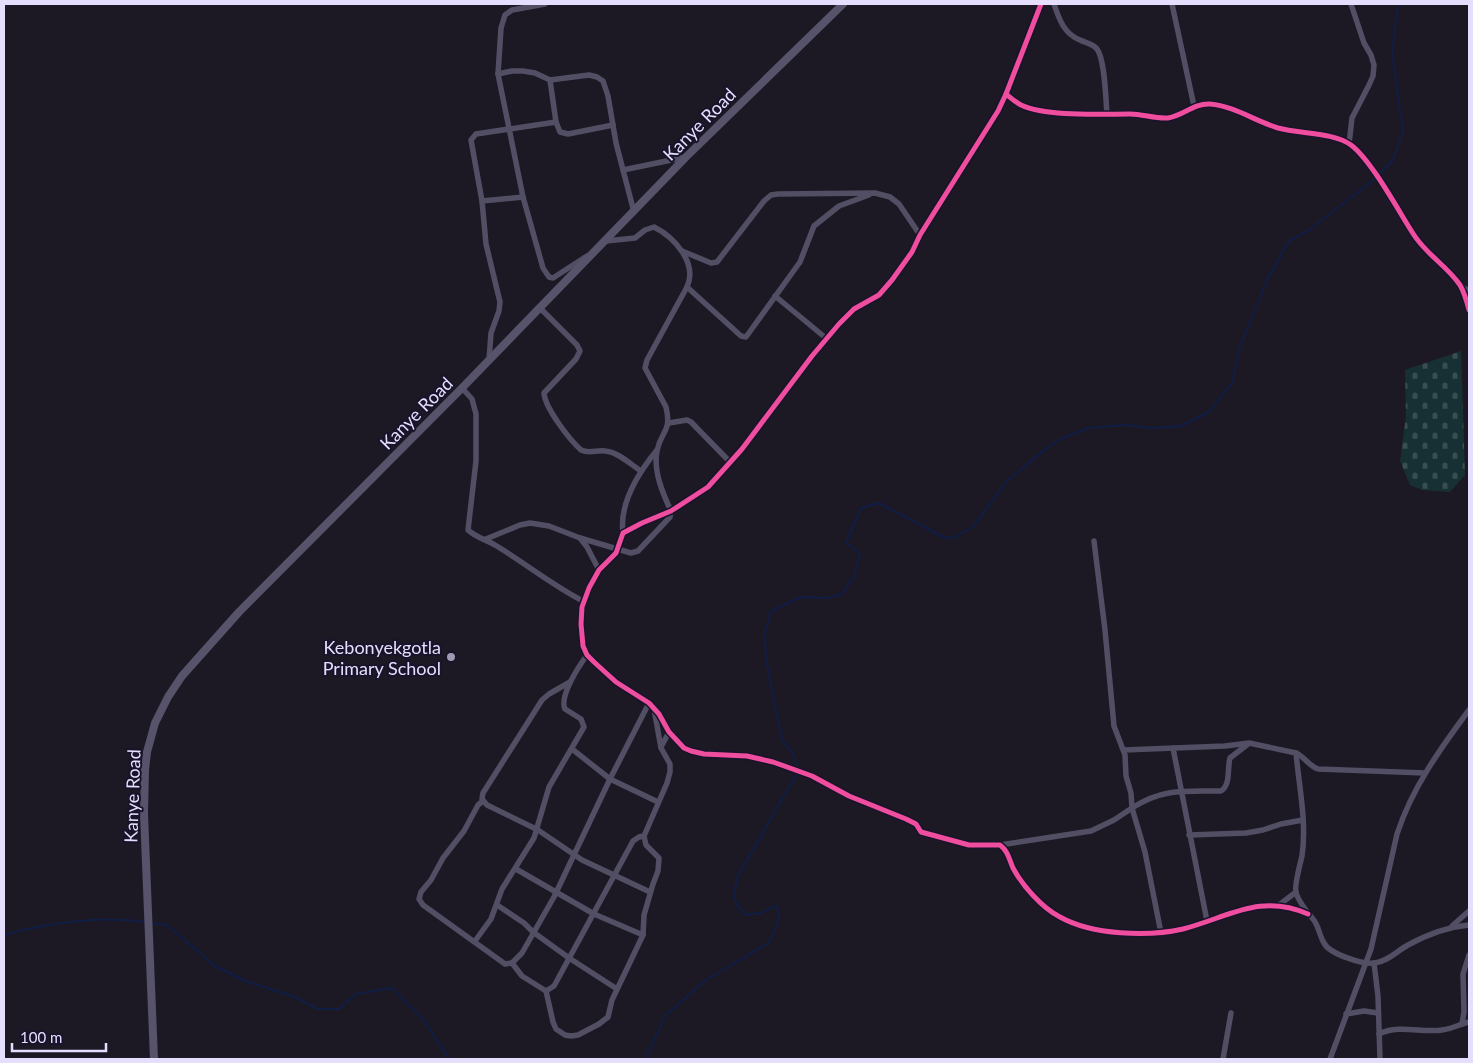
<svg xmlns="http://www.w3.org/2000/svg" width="1473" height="1063" viewBox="0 0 1473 1063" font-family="Lato,sans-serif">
<defs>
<pattern id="cemetery-stones" width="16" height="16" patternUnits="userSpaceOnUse" patternTransform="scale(1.25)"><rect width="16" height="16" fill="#173033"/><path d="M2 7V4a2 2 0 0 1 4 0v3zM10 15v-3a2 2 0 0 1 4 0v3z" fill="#394e51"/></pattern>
</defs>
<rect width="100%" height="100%" fill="#1c1925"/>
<path fill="url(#cemetery-stones)" d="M1461,351l4,124 -15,17 -28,-2 -12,-5 -10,-24 6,-45 -1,-46z"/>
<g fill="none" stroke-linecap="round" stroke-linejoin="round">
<g stroke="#101e46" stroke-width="2">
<path d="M1379,175l14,-15 10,-28 -11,-80 6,-48"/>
<path d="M798,769l-5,-15 -11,-14 -15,-76 -3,-29 7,-24 30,-14 26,1 15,-4 12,-18 6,-23 -14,-10 15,-35 18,-5 64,34 11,1 19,-11 33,-45 42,-35 13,-8 27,-11 37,-3 27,3 29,-2 28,-14 23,-29 8,-36 27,-67 22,-39 20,-11 67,-52"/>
<path d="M151,923l16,2 48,41 30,15 50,16 23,12h21l17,-15 36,-6 30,30 27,41"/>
<path d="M4,936c10,-5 22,-7 34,-9 35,-7 73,-10 109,-5"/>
<path d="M645,1059l21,-44 40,-35 64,-38 9,-25 -2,-11 -5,1 -10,6 -16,2c-15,-13 -13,-21 -8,-39l59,-103"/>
</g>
<g stroke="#524f65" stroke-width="5.5">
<path d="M545,4l-33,6 -7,5 -4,13 -3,46 25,123 20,71 6,9 4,1 34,-22"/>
<path d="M1041,4l-35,90 -8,17 -78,124 -8,17 -20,28 -13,15 -25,14 -15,15 -27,32 -70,93 -34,38 -37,24 -29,12 -19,10 -7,20 -17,17 -10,18 -7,19 -1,17 2,22 4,9 7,7 22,20 33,21 10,11 10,18 15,16 7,3 13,3 43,2 26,6 39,14 37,20 57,23 10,5 5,8 48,13h31c8,6 9,14 13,23 9,17 29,40 47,49 32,18 88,20 123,12 46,-12 77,-36 125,-15"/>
<path d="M1054,4c5,15 10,30 26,36 6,3 13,4 17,9 8,10 9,53 10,66"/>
<path d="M1172,4l22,102"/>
<path d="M498,74l14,-3h11l12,2 15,7 39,-5 8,2 6,4 5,15 8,47 18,69"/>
<path d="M550,80l6,42 4,10 8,2 45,-9"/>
<path d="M1006,94c5,4 9,8 15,11 26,12 80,9 109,9 13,0 25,5 38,4 15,-2 26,-15 42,-14 24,2 45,17 68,24 22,6 55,4 73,17 21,16 48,67 63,90 12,19 33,31 46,50 4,7 7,17 9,25"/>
<path d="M1349,144l3,-26 17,-33 4,-9 1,-11 -3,-10 -7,-12 -13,-39"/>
<path d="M623,170l63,-13"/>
<path d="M482,201l41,-4"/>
<path d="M682,251l29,12 6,-1 47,-61 7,-6 7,-1 97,-1 15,4 9,7 21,31"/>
<path d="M1460,286l9,5"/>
<path d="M687,287l54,49 5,1 54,-75 14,-36 25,-20 30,-11"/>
<path d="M775,296l52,43"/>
<path d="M540,308l37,37 3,6 -4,8 -32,34c1,15 25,46 37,57 8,4 15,0 24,1 13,1 25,13 36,20"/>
<path d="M489,360l2,-27 8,-22 1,-9 -14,-58 -4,-43 -11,-61 5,-6 80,-12"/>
<path d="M462,388l10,11 4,15v47l-8,69c7,7 19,10 27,15 30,18 57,40 88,56"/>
<path d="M669,423l18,-3 4,2 39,40"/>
<path d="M623,533c-4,-30 16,-61 34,-83"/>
<path d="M580,538l7,9 12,23"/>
<path d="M486,539l34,-14 10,-2 19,3 31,12 51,15 7,-2 32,-34 1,-6c-8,-17 -18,-40 -14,-60 4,-21 15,-18 9,-44l-21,-39 2,-8 40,-73c11,-24 -13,-50 -33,-60l-9,3 -10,8 -29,3"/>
<path d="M570,682l-21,12 -7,6 -59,93 -1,6 5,6 51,25 44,30 68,32"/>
<path d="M661,747l8,-15"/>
<path d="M1173,748l34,173"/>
<path d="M572,749l38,30 48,23"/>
<path d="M1124,750l101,-4 24,-3 47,10c3,34 11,69 6,103 -2,8 -8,31 -6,37 3,9 11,19 17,26 6,7 6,16 11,24 5,11 40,22 51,20 13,-2 22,-12 33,-18 20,-11 39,-18 61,-20"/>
<path d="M1296,753c9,4 13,13 22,16l107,4"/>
<path d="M483,801l-5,4 -14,26 -21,27 -12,22 -10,12 -2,7 4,6 82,59 7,-1 10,-10 32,-56 56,-118 39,-76"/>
<path d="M1189,835l57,-2 17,-3 18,-6 22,-4"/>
<path d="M1000,845l91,-14 23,-11 18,-12 -1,-15 -5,-17 -1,-21 -11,-29 -9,-96 -11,-89"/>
<path d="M516,869l78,45 49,21"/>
<path d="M497,905l27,18 9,9 36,26 48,31"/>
<path d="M1279,905l17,-13"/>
<path d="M1452,926l17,-15"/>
<path d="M1161,933l-16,-81 -13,-44c31,-20 54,-17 89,-17 10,-6 6,-23 9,-33l18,-14"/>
<path d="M475,941l16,-22 11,-30 32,-51 15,-51 35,-60 -3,-8 -16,-10c-6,-13 14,-43 22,-54"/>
<path d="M512,963l10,13 24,15 7,31 3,7 9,6 6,1 7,-1 21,-11 9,-7 4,-17 31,-65 1,-20 9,-31 5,-13 1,-13 -13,-13 -2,-9 23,-53 3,-11v-8l-9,-16 -7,-39"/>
<path d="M1374,963l4,33 2,63"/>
<path d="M546,991l8,-5 79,-145 6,-4 5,-1"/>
<path d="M1346,1014l18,-3 14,2"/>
<path d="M1462,1024l2,-12 -1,-38 6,-19"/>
<path d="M1379,1034c20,-10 42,-1 63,-4 10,-1 18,-6 27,-8"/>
<path d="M1223,1059l8,-46"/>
<path d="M1330,1059l41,-110 26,-115c15,-46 43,-85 72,-124"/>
</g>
<path stroke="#56536b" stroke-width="8" d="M154,1059l-10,-245 1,-44 2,-18 8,-29 13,-26 14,-21 57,-64 223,-224 224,-231 157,-153"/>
<defs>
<g id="cycleway">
<path d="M1041,4l-35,90 -8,17 -78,124 -8,17 -20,28 -13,15 -25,14 -15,15 -27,32 -70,93 -34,38 -37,24 -29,12 -19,10 -7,20 -17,17 -10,18 -7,19 -1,17 2,22 4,9 7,7 22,20 33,21 10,11 10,18 15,16 7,3 13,3 43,2 26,6 39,14 37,20 57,23 10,5 5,8 48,13h31c8,6 9,14 13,23 9,17 29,40 47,49 32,18 88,20 123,12 46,-12 77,-36 125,-15"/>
<path d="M1006,94c5,4 9,8 15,11 26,12 80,9 109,9 13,0 25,5 38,4 15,-2 26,-15 42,-14 24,2 45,17 68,24 22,6 55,4 73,17 21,16 48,67 63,90 12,19 33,31 46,50 4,7 7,17 9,25"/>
</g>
</defs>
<use href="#cycleway" stroke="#19132b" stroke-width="8"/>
<use href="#cycleway" stroke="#ef4d9e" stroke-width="5"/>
</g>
<circle fill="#9f9ab1" stroke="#19132b" stroke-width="2" cx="451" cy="657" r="5"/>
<g text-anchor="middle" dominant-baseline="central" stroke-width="4" stroke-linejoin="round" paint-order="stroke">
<g font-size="18" fill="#e5dffd" stroke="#19132b">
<text transform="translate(699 124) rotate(-45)">Kanye Road</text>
<text transform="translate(416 413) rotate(-45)">Kanye Road</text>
<text transform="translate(132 796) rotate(-88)">Kanye Road</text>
</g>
<g font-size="18" fill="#e5dffd" stroke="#19132b" text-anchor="end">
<text x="441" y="647">Kebonyekgotla<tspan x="441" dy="21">Primary School</tspan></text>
</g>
</g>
<rect width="1473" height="1063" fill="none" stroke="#e5dffd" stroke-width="10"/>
<path d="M12 1043v8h94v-8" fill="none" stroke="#e5dffd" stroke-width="2.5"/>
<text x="20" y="1043" font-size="15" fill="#e5dffd" stroke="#19132b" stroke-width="4" paint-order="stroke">100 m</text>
</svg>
